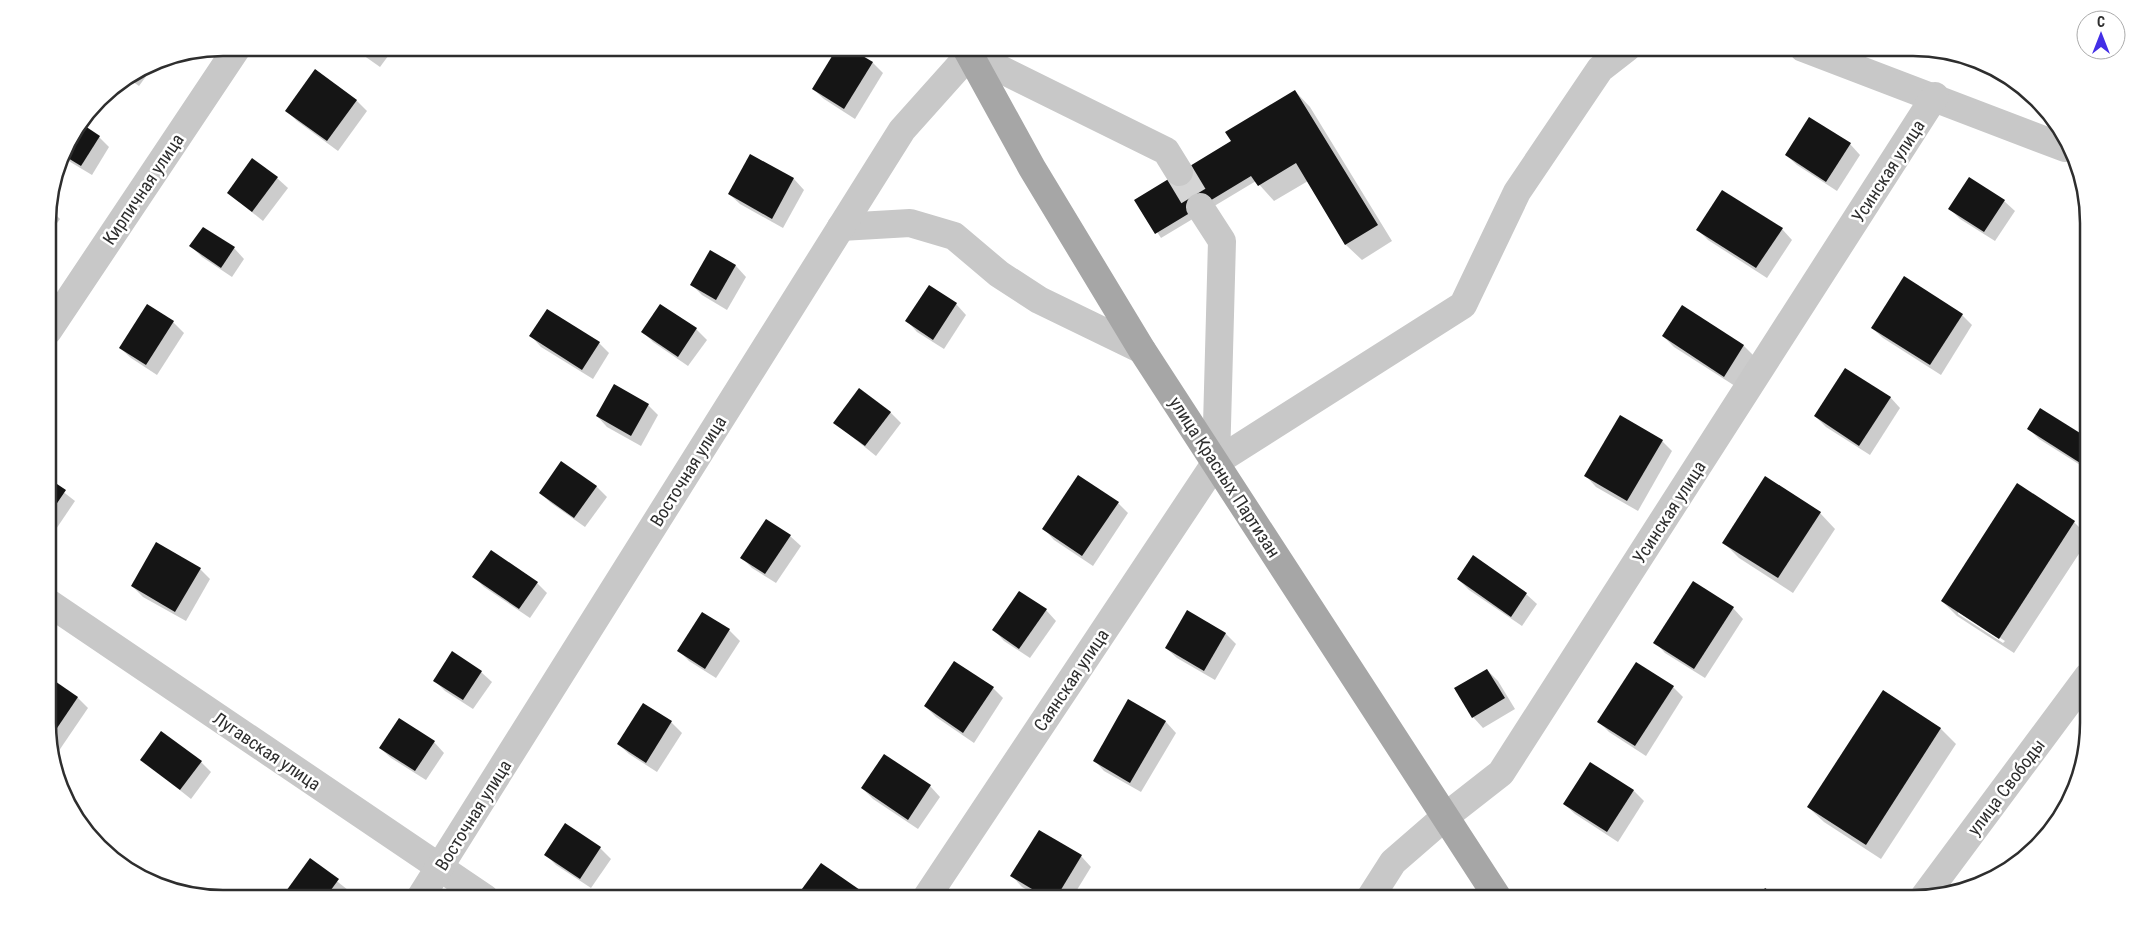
<svg xmlns="http://www.w3.org/2000/svg" width="2136" height="946" viewBox="0 0 2136 946" font-family="'Roboto Condensed',sans-serif">
<rect width="100%" height="100%" fill="#fff"/>
<g fill="#0003" fill-rule="evenodd">
<path d="M353,48h41l-14,19z"/>
<path d="M839,48h8l26,15 10,10 -28,46 -31,-20 -11,-10z"/>
<path d="M158,60l-19,26 -11,-8 28,-17z"/>
<path d="M1295,91l15,16 82,134 -30,19 -16,-15 -38,-64 -34,20 -18,-20 -95,57 -25,-38 96,-58z"/>
<path d="M356,100l11,11 -29,40 -41,-30 -10,-10z"/>
<path d="M99,137l10,10 -17,28 -30,-18 3,-11z"/>
<path d="M1850,144l10,11 -23,36 -40,-26 -11,-10z"/>
<path d="M751,155l43,24 10,11 -21,38 -43,-24 -11,-10z"/>
<path d="M277,178l11,10 -25,33 -35,-28z"/>
<path d="M2004,201l11,10 -20,30 -35,-22 -10,-10z"/>
<path d="M49,208l11,11 -12,17v-25z"/>
<path d="M1782,229l10,11 -25,38 -59,-38 -10,-10z"/>
<path d="M191,246l43,2 10,11 -12,18 -30,-20z"/>
<path d="M711,251l25,15 10,11 -19,33 -25,-15 -10,-10z"/>
<path d="M956,304l10,11 -22,34 -27,-17 -10,-11z"/>
<path d="M661,305l35,24 11,11 -19,26 -35,-24 -10,-10z"/>
<path d="M147,306l26,16 11,11 -27,42 -26,-17 -11,-10z"/>
<path d="M1683,307l61,39 10,10 -19,30 -61,-39 -11,-11z"/>
<path d="M1962,315l10,10 -31,50 -58,-37 -11,-10z"/>
<path d="M531,336l68,7 10,10 -16,26 -52,-32z"/>
<path d="M1890,397l10,11 -30,47 -44,-28 -11,-11z"/>
<path d="M648,405l10,10 -17,31 -34,-19 -10,-11z"/>
<path d="M890,412l11,11 -25,33 -41,-33z"/>
<path d="M2029,429l59,11v30l-49,-31z"/>
<path d="M1662,441l10,10 -34,60 -42,-24 -10,-11z"/>
<path d="M48,480l27,21 -25,37 -1,-1z"/>
<path d="M596,486l11,11 -22,30 -34,-24 -11,-10z"/>
<path d="M1118,503l10,10 -35,53 -39,-26 -10,-11z"/>
<path d="M1820,513l15,16 -42,64 -54,-35 -15,-15z"/>
<path d="M2074,522l14,14v4l-74,113 -57,-37 -15,-15zM1958,611l47,30 -2,2 -45,-29z"/>
<path d="M790,536l11,10 -25,37 -24,-15 -10,-10z"/>
<path d="M200,569l10,10 -24,42 -43,-24 -11,-11z"/>
<path d="M474,577l63,6 10,10 -17,25 -46,-31z"/>
<path d="M1458,579l68,15 11,10 -15,22 -53,-36z"/>
<path d="M1733,608l10,11 -38,59 -40,-25 -10,-11z"/>
<path d="M1046,610l10,11 -26,37 -26,-17 -10,-11z"/>
<path d="M1187,612l39,22 10,10 -21,36 -38,-22 -11,-10z"/>
<path d="M702,613l27,17 11,11 -24,37 -27,-17 -10,-10z"/>
<path d="M1487,670l11,11 17,28 -32,19 -10,-11z"/>
<path d="M481,672l11,10 -19,27 -28,-18 -11,-11z"/>
<path d="M49,678l29,20 10,10 -34,50 -5,-12z"/>
<path d="M1673,687l10,10 -37,59 -37,-24 -10,-10z"/>
<path d="M993,688l10,10 -29,45 -38,-26 -11,-11z"/>
<path d="M1883,692l58,37 15,15 -75,115 -57,-37 -16,-15z"/>
<path d="M1129,701l37,21 10,11 -35,59 -37,-21 -10,-11z"/>
<path d="M643,704l28,18 11,11 -25,39 -28,-18 -11,-10z"/>
<path d="M434,742l10,11 -18,27 -35,-22 -11,-10z"/>
<path d="M142,760l59,2 10,10 -20,27z"/>
<path d="M1590,763l44,28 10,10 -26,41 -43,-28 -11,-10z"/>
<path d="M930,786l10,11 -22,32 -45,-30 -11,-11z"/>
<path d="M565,825l35,23 11,11 -20,29 -35,-23 -10,-10z"/>
<path d="M1081,856l10,11 -19,31h-30l-20,-11 -10,-11z"/>
<path d="M310,860l38,30 -6,8h-59z"/>
<path d="M821,865l38,26 7,7h-67z"/>
</g>
<g fill="#151515">
<path d="M356,48h20l-6,9z"/>
<path d="M837,48h12l24,14 -29,47 -32,-20z"/>
<path d="M315,69l42,31 -30,41 -42,-30z"/>
<path d="M1295,90l83,135 -33,20 -49,-82 -38,23 -7,-10 -96,58 -21,-34 97,-59 -6,-9z"/>
<path d="M1809,117l42,26 -25,39 -41,-27z"/>
<path d="M82,124l18,12 -19,30 -18,-11 2,-9z"/>
<path d="M750,154l44,24 -22,41 -44,-25z"/>
<path d="M252,158l26,19 -26,35 -25,-19z"/>
<path d="M1969,177l36,23 -21,32 -36,-23z"/>
<path d="M1722,190l61,38 -27,40 -60,-38z"/>
<path d="M203,227l32,20 -14,21 -32,-22z"/>
<path d="M710,250l26,15 -20,35 -26,-15z"/>
<path d="M1904,276l59,38 -33,51 -59,-37z"/>
<path d="M929,285l28,18 -24,37 -28,-19z"/>
<path d="M147,304l27,17 -28,44 -27,-17z"/>
<path d="M660,304l37,24 -19,29 -37,-25z"/>
<path d="M1682,305l62,40 -20,32 -62,-41z"/>
<path d="M547,309l53,33 -18,28 -53,-34z"/>
<path d="M1845,368l46,29 -32,49 -45,-30z"/>
<path d="M614,384l35,20 -18,32 -35,-20z"/>
<path d="M859,388l32,24 -26,34 -32,-23z"/>
<path d="M2040,408l48,30v30l-61,-39z"/>
<path d="M1620,415l43,25 -36,61 -43,-25z"/>
<path d="M561,461l36,25 -23,32 -35,-25z"/>
<path d="M1078,475l41,27 -37,54 -40,-27z"/>
<path d="M1765,476l56,36 -43,66 -56,-35z"/>
<path d="M48,478l18,12 -17,25v-1z"/>
<path d="M2017,483l58,38 -76,118 -58,-38z"/>
<path d="M766,519l25,16 -26,39 -25,-16z"/>
<path d="M156,542l45,26 -26,44 -44,-26z"/>
<path d="M491,550l47,32 -19,27 -47,-32z"/>
<path d="M1473,555l54,38 -16,24 -54,-38z"/>
<path d="M1693,581l41,26 -40,62 -41,-26z"/>
<path d="M1019,591l28,18 -28,40 -27,-19z"/>
<path d="M1187,610l39,23 -22,38 -39,-23z"/>
<path d="M702,612l28,17 -25,40 -28,-18z"/>
<path d="M452,651l30,20 -19,29 -30,-19z"/>
<path d="M954,661l40,26 -31,46 -39,-27z"/>
<path d="M1636,662l38,24 -39,60 -38,-24z"/>
<path d="M1487,669l18,29 -33,20 -18,-30z"/>
<path d="M49,677l29,20 -29,43z"/>
<path d="M1883,690l58,38 -75,117 -59,-38z"/>
<path d="M1128,699l38,22 -36,62 -37,-22z"/>
<path d="M643,703l29,18 -26,42 -29,-19z"/>
<path d="M399,718l36,23 -20,30 -36,-23z"/>
<path d="M161,731l41,30 -22,29 -40,-30z"/>
<path d="M884,754l47,31 -23,35 -47,-32z"/>
<path d="M1590,762l44,28 -27,42 -44,-28z"/>
<path d="M565,823l36,24 -21,32 -36,-24z"/>
<path d="M1039,830l43,25 -26,43h-9l-37,-22z"/>
<path d="M310,858l29,21 -14,19h-44z"/>
<path d="M821,863l39,27 -6,8 -58,-1z"/>
<path d="M1765,888l16,10h-23z"/>
</g>
<g fill="none" stroke-linecap="round" stroke-linejoin="round">
<path stroke="#d5d5d5" stroke-width="28" stroke-dasharray="28 14" stroke-linecap="butt" d="M1179,172l21,35"/>
<g stroke="#c8c8c8" stroke-width="28">
<path d="M1803,48l262,100"/>
<path d="M1200,207l22,34 -6,221"/>
<path d="M841,227l69,-4 44,13 45,38 40,26 103,50"/>
<path d="M48,331l189,-283"/>
<path d="M49,603l436,295"/>
<path d="M420,898l482,-768 68,-76 196,97 13,21"/>
<path d="M926,898l290,-436 247,-157 54,-113 83,-123 27,-21"/>
<path d="M1370,898l23,-36 53,-46 55,-43 434,-677"/>
<path d="M1923,898l165,-222"/>
</g>
<path stroke="#a6a6a6" stroke-width="28" d="M966,48l66,120 110,182 356,548"/>
</g>
<g text-anchor="middle" dominant-baseline="central" stroke-width="5" stroke-linejoin="round" paint-order="stroke">
<g font-size="18" fill="#2e2e2e" stroke="#fff">
<text transform="translate(1888 171) rotate(-57)">Усинская улица</text>
<text transform="translate(143 189) rotate(-56)">Кирпичная улица</text>
<text transform="translate(688 471) rotate(-58)">Восточная улица</text>
<text transform="translate(1225 477) rotate(57)">улица Красных Партизан</text>
<text transform="translate(1669 512) rotate(-57)">Усинская улица</text>
<text transform="translate(1071 680) rotate(-56)">Саянская улица</text>
<text transform="translate(267 751) rotate(34)">Лугавская улица</text>
<text transform="translate(2006 787) rotate(-53)">улица Свободы</text>
<text transform="translate(473 815) rotate(-58)">Восточная улица</text>
</g>
</g>
<path d="M0 0H2136V946H0ZM223 56H1913A167 167 0 0 1 2080 223V723A167 167 0 0 1 1913 890H223A167 167 0 0 1 56 723V223A167 167 0 0 1 223 56Z" fill="#fff" fill-rule="evenodd"/>
<path fill="none" stroke="#2e2e2e" stroke-width="2.5" d="M223 56H1913A167 167 0 0 1 2080 223V723A167 167 0 0 1 1913 890H223A167 167 0 0 1 56 723V223A167 167 0 0 1 223 56Z"/>
<g transform="translate(2101 35)"><circle r="24" fill="#ffffff" stroke="#ababab"/>
<path d="M0-4L9 19L0 12L-9 19Z" fill="#432fe6"/>
<text y="-8" font-size="14" font-weight="bold" text-anchor="middle" fill="#2e2e2e">С</text>
</g>
</svg>
